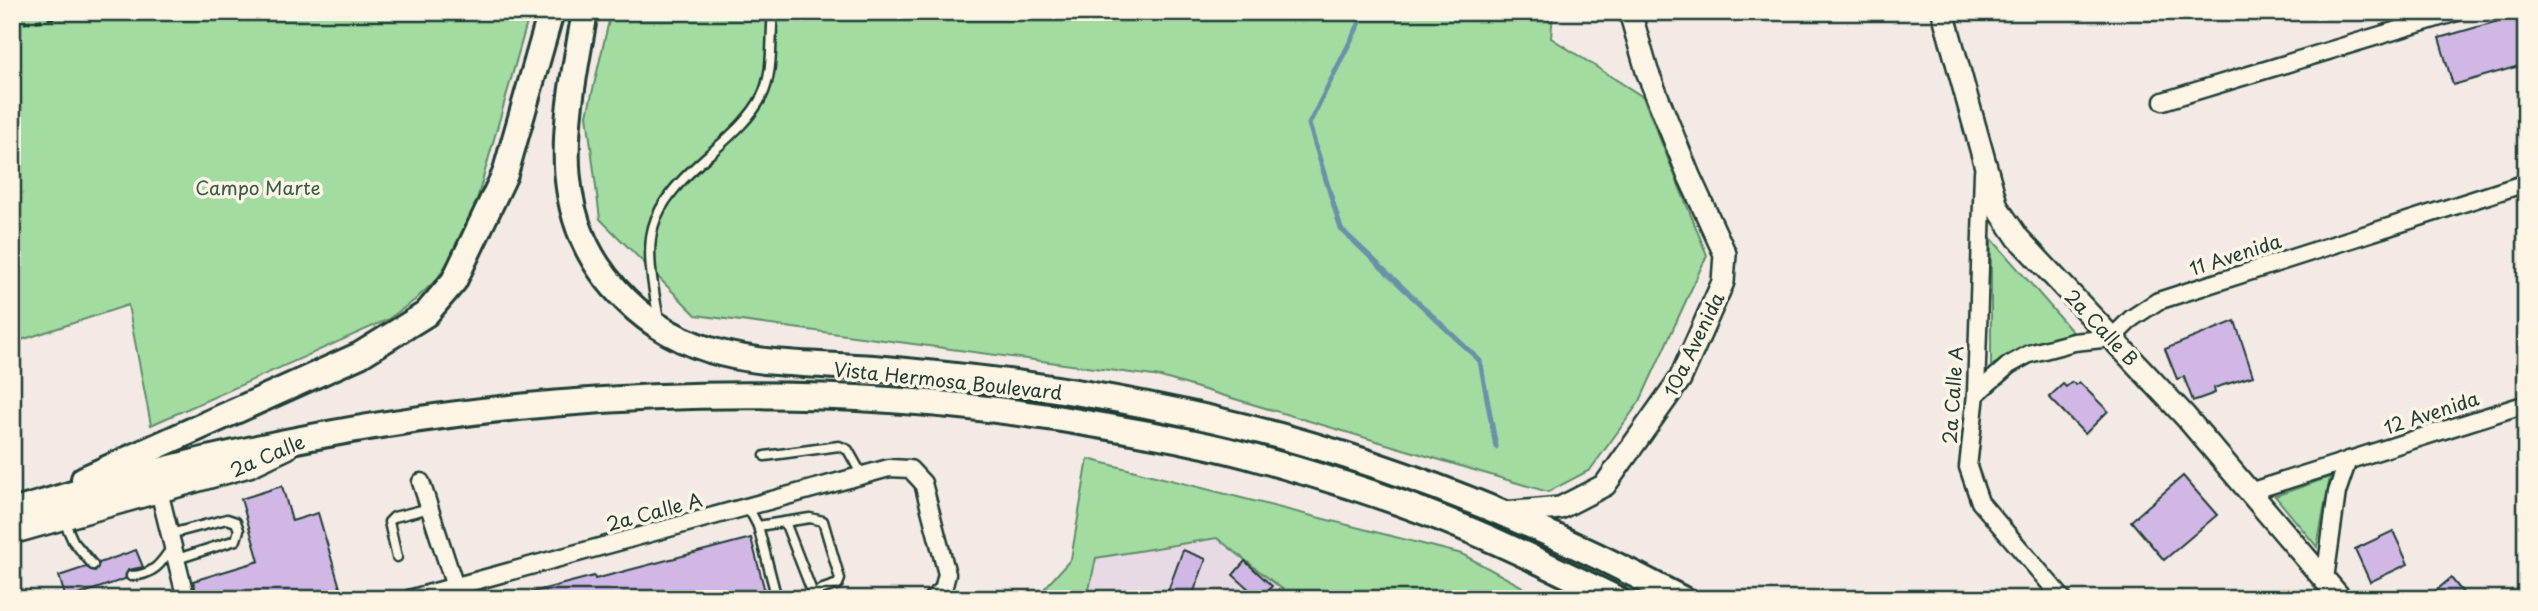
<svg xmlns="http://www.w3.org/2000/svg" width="2538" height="611" viewBox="0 0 2538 611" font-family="'Playpen Sans',sans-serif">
<rect width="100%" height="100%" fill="#f3e9e5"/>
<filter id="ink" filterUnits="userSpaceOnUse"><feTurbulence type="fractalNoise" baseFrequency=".0143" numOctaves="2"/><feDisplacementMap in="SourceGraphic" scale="14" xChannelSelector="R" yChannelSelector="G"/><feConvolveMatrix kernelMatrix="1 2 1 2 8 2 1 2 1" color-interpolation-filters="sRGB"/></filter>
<g filter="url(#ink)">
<path fill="#e8dae5" d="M1217,537l78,62h-208l9,-41z"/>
<g fill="#a2dca1" stroke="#608c6a" stroke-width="2">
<path d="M12,12h518l-62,219 -31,48 -22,21 -28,20 -236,105 -23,-120 -116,38z"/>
<path d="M611,12h942l-2,26 92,59 64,158 -67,146 -50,69 -42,22 -387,-115 -465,-62 -96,-96 -13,-104z"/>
<path d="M1991,238l85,98 -48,11 -37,19z"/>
<path d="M1088,459l374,95 83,45h-250l-78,-61 -121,20 -9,41h-52l36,-40z"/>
<path d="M2330,477l-13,70 -42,-51z"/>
</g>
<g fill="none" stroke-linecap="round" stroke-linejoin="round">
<path stroke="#6991a8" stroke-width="5" d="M1365,12l-56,112 32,105 139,132 16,86"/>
</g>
<g fill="#d0b7e6" stroke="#1f3d34" stroke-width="2">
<path d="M2526,13v51l-73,21 -14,-47z"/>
<path d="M2235,321l18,55 -39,12 1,5 -22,8 -9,-24 -7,2 -12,-30z"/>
<path d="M2072,382l4,3 3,-3 29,29 -23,23 -36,-37 14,-13 3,3z"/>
<path d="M2183,476l34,39 -53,45 -33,-39z"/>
<path d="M282,486l10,35 26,-8 23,78 -7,8h-136l-5,-18 66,-20 -18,-62z"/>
<path d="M2393,531l15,33 -38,18 -15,-33z"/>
<path d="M751,538l16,61h-241l-1,-5 69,-18 1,3z"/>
<path d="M136,550l7,17 -15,3 -3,9 -59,20 -7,-23 27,-9 9,4 4,-8z"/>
<path d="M1183,550l23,9 -15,40h-26z"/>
<path d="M1245,561l27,25 -12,13 -27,-24z"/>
<path d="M2451,578l17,21h-42z"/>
</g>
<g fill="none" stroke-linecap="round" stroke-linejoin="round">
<defs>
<g id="lane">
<path d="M659,320c-16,-86 -17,-107 53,-168 18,-16 39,-34 50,-56 12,-24 8,-57 11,-84"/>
<path d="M765,456l74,-10 9,4 14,25"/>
<path d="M748,507l10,19 52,-8 13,3 17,58 -2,5 -18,6 -7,9"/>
<path d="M64,521l9,20 20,24"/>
<path d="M785,522l28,72"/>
<path d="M758,526l19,73"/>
<path d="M170,534l57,-15 9,3 3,8 -3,10 -59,19"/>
<path d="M397,557l-8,-35 5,-5 36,-9"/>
<path d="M131,576c22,-1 30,-12 41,-29"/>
</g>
<g id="street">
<path d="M2163,101l294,-89"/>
<path d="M1983,172l-7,222 -8,73 12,35 83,97"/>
<path d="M1976,394l33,-29 20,-11 45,-12 38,-4 20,-20 26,-17 368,-118"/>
<path d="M421,482l38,117"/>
<path d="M159,491l27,108"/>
<path d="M2252,491l274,-87"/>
<path d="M2325,579l12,-87 11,-32"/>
<path d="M409,599l480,-131 21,1 13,14 24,91 -4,16 -11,9"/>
</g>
<g id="secondary">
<path d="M1943,12l54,195 21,31 167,178 156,183"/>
<path d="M1504,513l56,-5 45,-23 75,-106 43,-97 2,-28 -36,-78 -42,-105 -17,-59"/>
<path d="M12,533l237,-67 38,-18"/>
</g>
<g id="primary">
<path d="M585,12c-18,104 -44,205 41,288 70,70 157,61 247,68 47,4 95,9 142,15 88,12 179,30 265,53 139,38 275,95 402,163"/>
<path d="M84,479l276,-124 66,-41 28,-33 51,-107 46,-162"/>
<path d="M12,512c353,-110 732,-151 1097,-85 52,9 104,18 154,33 68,19 139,41 204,69 51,21 100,46 150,70"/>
</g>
</defs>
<use href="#lane" stroke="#1f3d34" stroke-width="13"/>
<use href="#street" stroke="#1f3d34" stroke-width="21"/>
<use href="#secondary" stroke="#1f3d34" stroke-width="26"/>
<use href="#primary" stroke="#1f3d34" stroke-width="30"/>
<path stroke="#1f3d34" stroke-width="3.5" stroke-dasharray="7 5" stroke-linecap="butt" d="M12,25l78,-13"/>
<use href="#lane" stroke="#fcf5e5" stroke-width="8"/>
<use href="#street" stroke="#fcf5e5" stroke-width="16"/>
<use href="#secondary" stroke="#fcf5e5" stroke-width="21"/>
<use href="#primary" stroke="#fcf5e5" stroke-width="24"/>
</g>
</g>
<g text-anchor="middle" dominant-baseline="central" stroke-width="7" stroke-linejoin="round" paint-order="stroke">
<g font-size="19" fill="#395d4a" stroke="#fcf5e5">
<text x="258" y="187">Campo Marte</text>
</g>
<g font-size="19" fill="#1f3d34" stroke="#fcf5e5">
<text transform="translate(2235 254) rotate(-18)">11 Avenida</text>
<text transform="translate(2102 327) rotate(47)">2a Calle B</text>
<text transform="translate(1693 344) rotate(-64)">10a Avenida</text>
<text transform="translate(948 380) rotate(6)">Vista Hermosa Boulevard</text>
<text transform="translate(1952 395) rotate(-86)">2a Calle A</text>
<text transform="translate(2431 412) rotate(-18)">12 Avenida</text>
<text transform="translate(267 455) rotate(-23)">2a Calle</text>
<text transform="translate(654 511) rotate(-15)">2a Calle A</text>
</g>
</g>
<rect width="2538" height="611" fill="none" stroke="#fcf5e5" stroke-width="42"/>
<rect x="21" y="21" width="2496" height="569" fill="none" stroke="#1f3d34" stroke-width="2.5" filter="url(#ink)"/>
</svg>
